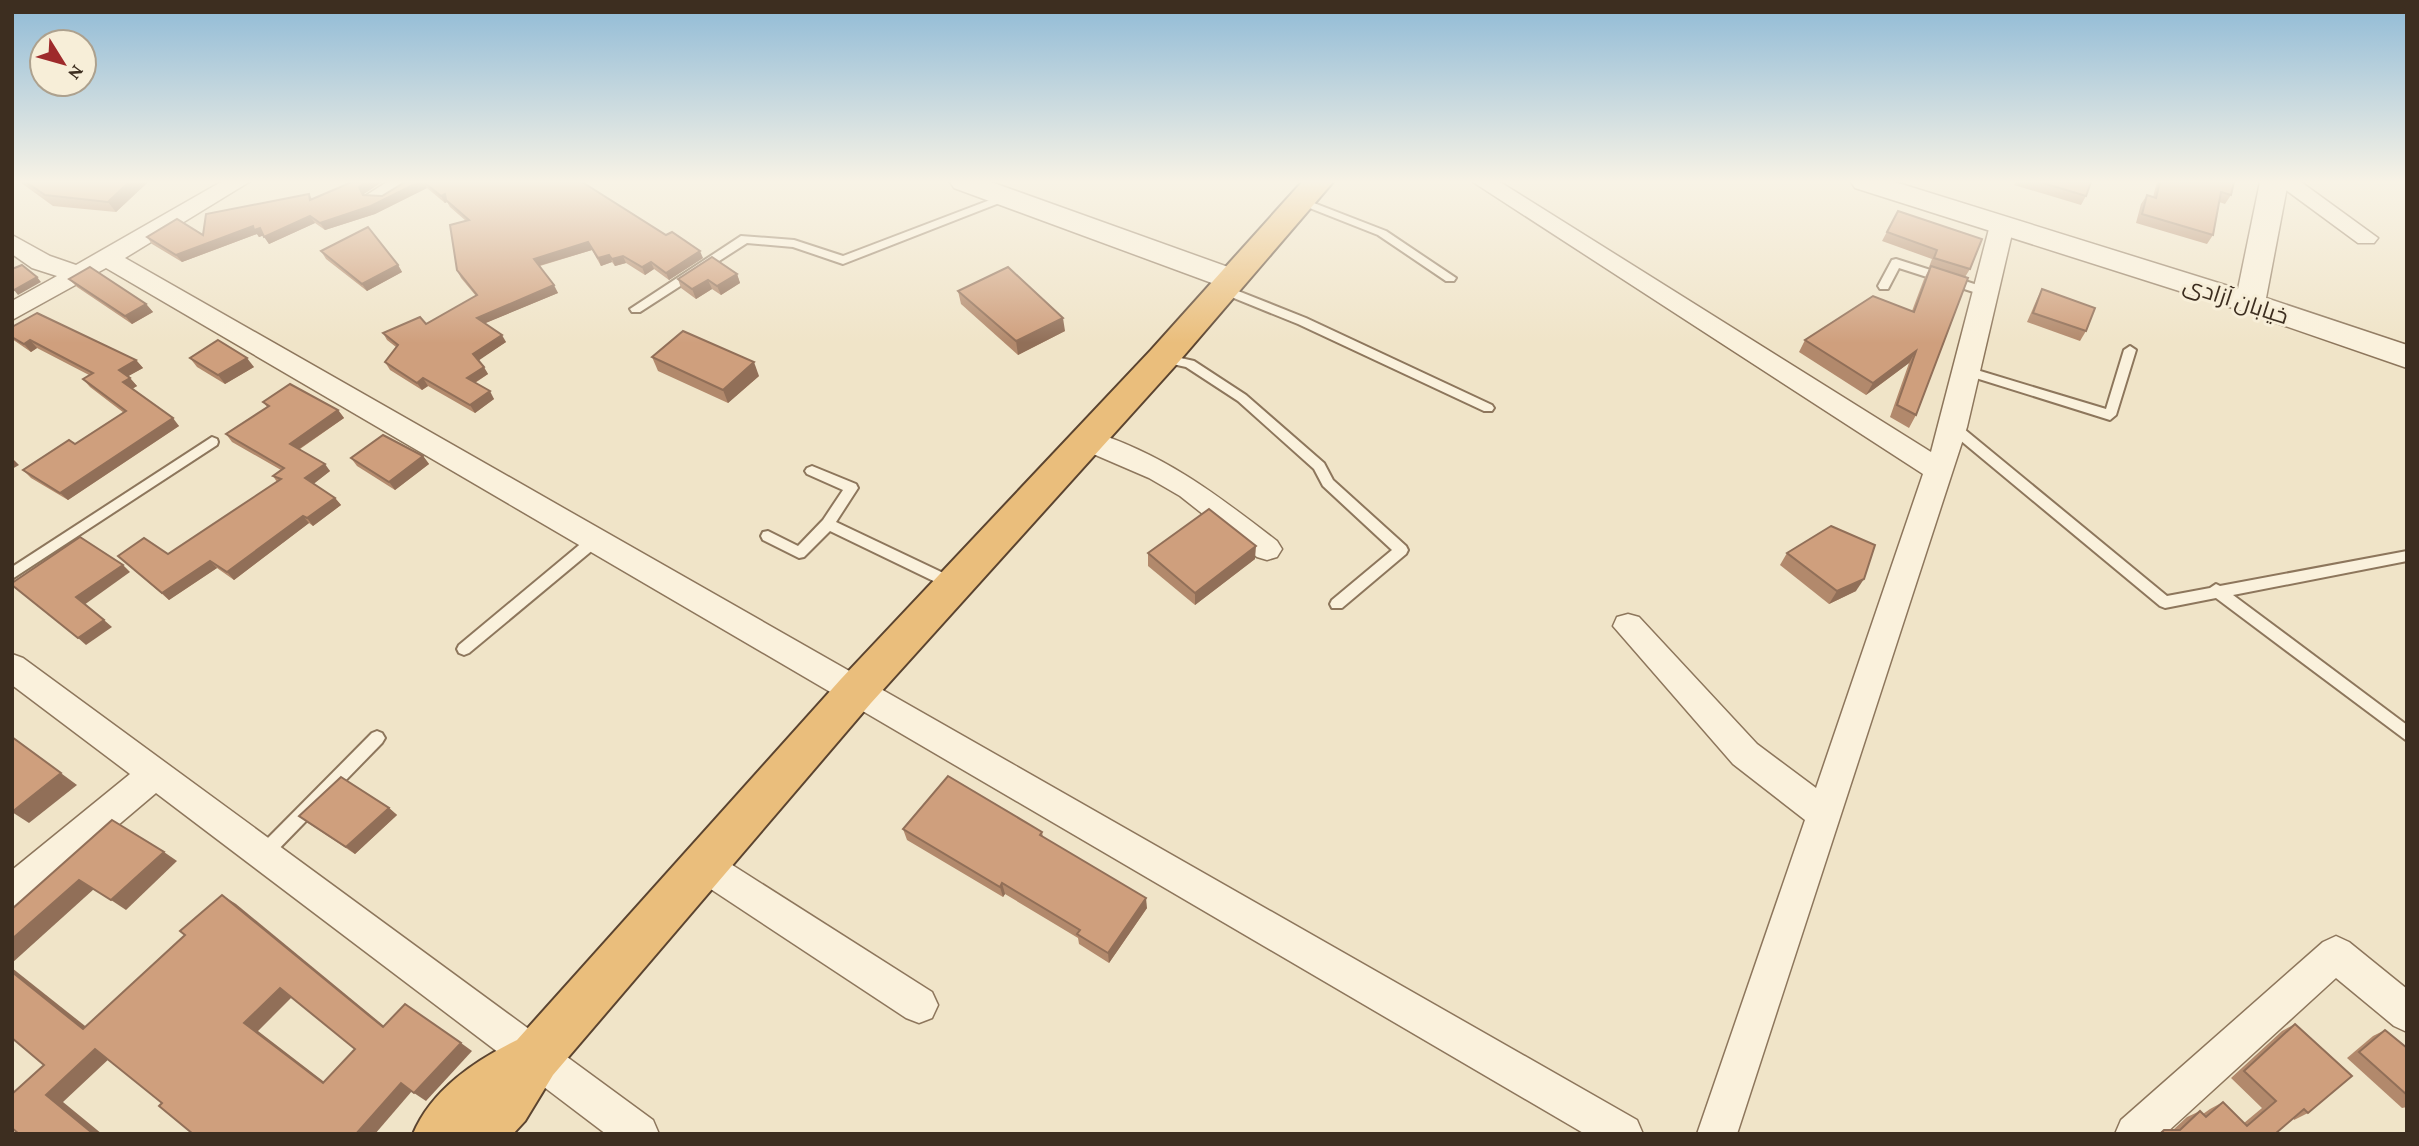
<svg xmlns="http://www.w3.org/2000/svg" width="2419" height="1146" viewBox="0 0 2419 1146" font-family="'Crimson Pro',Cairo,serif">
<rect width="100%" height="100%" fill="#f0e4c8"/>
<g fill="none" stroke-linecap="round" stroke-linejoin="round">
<defs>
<g id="service">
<path d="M1003,195l5,3 -1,2 -164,64 -50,-17 -46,-4 -107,69h-8l-2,-3 111,-73 53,4 49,16z"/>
<path d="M1301,198l85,33 70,47 -2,3h-8l-68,-46 -81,-32 -1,-2z"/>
<path d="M1896,259l94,30 2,3 -6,4 -87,-28 -11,21h-8l-2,-3 14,-26z"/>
<path d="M1223,285l83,33 186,87 2,3 -2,3h-8l-186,-87 -79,-32 -2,-3z"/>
<path d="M2130,346l6,4 -20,65 -6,5 -147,-46 -2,-3 6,-4 139,42 18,-59z"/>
<path d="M1163,354l31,7 52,34 78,68 9,17 73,66 2,4 -2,4 -64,54h-10l-2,-4 2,-4 60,-50 -69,-64 -9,-17 -76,-68 -52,-34 -27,-6 -2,-3 2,-3z"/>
<path d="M1953,422l5,2 209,172 43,-8 6,-4 4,2 187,-35v10l-174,34 174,130v16l-191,-143 -51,10 -5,-2 -212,-176 -1,-3 1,-3z"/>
<path d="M212,437l5,2 1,3 -1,3 -205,134v-12z"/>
<path d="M812,466l44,18 2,4 -22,34 122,58 2,4 -2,4h-10l-118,-57 -26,26 -5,1 -36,-18 -2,-4 2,-4 5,-1 30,15 25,-26 20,-30 -36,-16 -2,-3 2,-3z"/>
<path d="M595,535l5,1 2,4 -2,4 -131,109 -5,2 -5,-2 -2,-4 2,-4 131,-109z"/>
<path d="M377,731l5,2 3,5 -3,5 -112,115 -6,2 -6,-2 -2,-5 2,-5 114,-115z"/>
</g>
<g id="minor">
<path d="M221,182h28l-124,76 1512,862 6,14h-58l-1479,-866 -94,52v-19l45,-25 -25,-8 -20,-14v-19l38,21 26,9z"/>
<path d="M387,182h29l-31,19h-16l-4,-5z"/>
<path d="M1473,182h27l431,270 59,-227 4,-5h16l4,5 -47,202 -230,707h-40l108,-314 -72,-56 -120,-138 4,-9 11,-3 11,3 118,127 59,44 107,-314z"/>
<path d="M2275,182h26l77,56 -4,5h-16z"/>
<path d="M1087,430c76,23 129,64 190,111l5,8 -5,8 -10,3 -10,-3 -77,-61 -31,-18 -72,-31 -4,-7 4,-7z"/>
<path d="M12,654l11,4 630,462 6,14h-53l-450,-341 -131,111 -13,4v-38l118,-96 -118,-89z"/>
<path d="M703,849l12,5 217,138 6,13 -6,13 -13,5 -13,-5 -215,-142 -5,-11 5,-11z"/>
<path d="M2336,936l13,6 58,47v43l-13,-6 -58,-48 -171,156h-50l6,-14 202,-178z"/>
</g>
<g id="tertiary">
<path d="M950,182h41l251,90 4,7 -4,7 -11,3 -11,-3 -266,-98z"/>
<path d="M1851,182h44l343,107 22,-107h28l-22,116 141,47v23l-168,-58 -384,-122z"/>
</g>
<path id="trunk" d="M1302,182h31l-158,184 -304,337 -318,372 -28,46 -12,13h-100c19,-45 62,-73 104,-94l324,-361 310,-329z"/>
</defs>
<use href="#service" stroke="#8d765c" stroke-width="4"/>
<use href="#minor" stroke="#8d765c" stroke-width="3"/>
<use href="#tertiary" stroke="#8d765c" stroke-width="3"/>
<use href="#trunk" stroke="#5b4430" stroke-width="4"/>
<use href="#service" fill="#faf1dc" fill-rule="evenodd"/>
<use href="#minor" fill="#faf1dc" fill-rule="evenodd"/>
<use href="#tertiary" fill="#faf1dc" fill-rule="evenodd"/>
<use href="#trunk" fill="#eabe7c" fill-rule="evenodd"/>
</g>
<g fill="#b2896c">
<path d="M20,182h128l-32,30 -63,-6z"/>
<path d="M405,182h177l121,76 -34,22 -15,-11 -9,6 -19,-12 -11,3 -3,-4 -11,4 -9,-16 -52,16 18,27 -73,30 21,19 -28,18 10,14 -13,9 19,16 -19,14 -47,-27 -6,4 -32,-20 -5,-8 11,-15 -9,-7 -4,-7 43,-9 50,-28 -15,-18 -4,-8 9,-49 -16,-14 -3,-5 -2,1 -18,-15 -52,26 -50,16 -10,-7 -46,21 -5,-9 -5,2 -2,-3 -75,28 -30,-18 -5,-7 56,-2 106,-41 3,5 52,-5v1l18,1z"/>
<path d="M2015,182h76l-5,14 -5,9 -67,-20z"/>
<path d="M2157,182h77l-3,13 -6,9 -6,-2 -6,33 -6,9 -71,-21 5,-19 6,-9 6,2z"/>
<path d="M1898,211l72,58 -5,8 -49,138 -7,13 -19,-11 19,-54 -43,32 -67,-43 6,-12 107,-29 12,-32 6,-12h-1l3,-8 -50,-18z"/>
<path d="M321,251l77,14 4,7 -35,19 -41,-32z"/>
<path d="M737,274l3,9 -19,12 -9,-6 -16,10 -15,-11 -3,-9z"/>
<path d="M69,279l77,25 7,8 -21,12 -55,-37z"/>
<path d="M2042,289l44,42 -6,10 -53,-19 10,-23z"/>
<path d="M958,291l107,40 -47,24 -57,-51z"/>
<path d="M12,327l124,33 7,8 -15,8 9,10 -5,3 47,37 -111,74 -37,-22 -8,-8 52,-26 49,-31 -34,-26 -7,-8 6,-4 -52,-27 -6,4 -19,-13z"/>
<path d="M652,357l107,19 -31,27 -70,-32z"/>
<path d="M190,358l64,9 -29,17 -28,-17z"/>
<path d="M263,402l75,8 6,8 -44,31 30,22 -17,13 22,14 6,7 -28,21 -4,-3 -75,57 -17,-12 -48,32 -51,-44 50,-2 109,-72 -4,-6 8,-6 -49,-28 -6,-8 41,-27z"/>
<path d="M423,456l6,8 -34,26 -38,-24 -6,-8z"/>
<path d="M1148,553l107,6 -60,46 -47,-39z"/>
<path d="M1787,553l69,38 -27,13 -49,-39z"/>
<path d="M389,808l8,7 -42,39 -47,-31 -9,-7z"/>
<path d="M903,829l139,3 1,5 104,71 -38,55 -30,-19 -1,-6 -73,-44 -2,3 -96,-57z"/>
<path d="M2295,1024l13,89 -14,7 -1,-2 -18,16h-118l7,-4h9l14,-13 13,-6 3,3 7,-5 13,-7 21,21 18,-15 -31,-30 51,-47z"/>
<path d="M2385,1030l22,18v59l-5,1 -55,-50 26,-22z"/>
</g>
<g fill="#916f58">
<path d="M129,182h19l-32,30 -8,-10z"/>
<path d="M366,182h16l-18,12 3,9 -8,-16z"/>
<path d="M419,182h4l4,6 -52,26 -50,16 -5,-7z"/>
<path d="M445,194l2,8 -2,1 -4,-7z"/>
<path d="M310,216l5,7 -46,21 -5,-7z"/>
<path d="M253,226l7,2 5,7 -6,2 -2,-3 -75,28 -6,-7z"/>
<path d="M588,242l4,8 -54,16 -4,-7z"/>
<path d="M700,251l3,7 -34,22 -3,-7z"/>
<path d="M609,255l3,7 -11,4 -3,-8z"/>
<path d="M623,256l3,7 -11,3 -3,-7z"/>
<path d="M651,262l3,7 -9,6 -3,-8z"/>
<path d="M398,265l4,7 -35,19 -5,-7z"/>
<path d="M737,274l3,9 -19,12 -4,-9z"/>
<path d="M37,277l4,5 -23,13 -4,-5z"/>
<path d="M708,280l4,9 -16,10 -4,-10z"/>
<path d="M554,285l4,8 -77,32 -4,-7z"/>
<path d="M146,304l7,8 -21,12 -7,-8z"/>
<path d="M1063,318l2,13 -47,24 -2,-14z"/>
<path d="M502,335l4,7 -28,19 -5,-7z"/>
<path d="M30,340l7,8 -6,4 -7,-8z"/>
<path d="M1916,351l-7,12 -43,32 7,-12z"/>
<path d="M247,358l7,9 -29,17 -7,-9z"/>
<path d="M136,360l7,8 -18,10 -6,-8z"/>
<path d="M754,362l5,14 -31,27 -5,-13z"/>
<path d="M484,367l4,7 -17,11 -4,-7z"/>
<path d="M130,378l7,8 -7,4 -7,-8z"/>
<path d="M423,378l5,8 -6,4 -5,-7z"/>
<path d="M490,391l4,8 -19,14 -5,-8z"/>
<path d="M338,410l6,8 -48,33 -6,-7z"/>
<path d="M173,418l6,8 -111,74 -8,-7z"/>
<path d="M423,456l6,8 -34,26 -6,-8z"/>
<path d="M12,458l7,7 -7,4z"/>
<path d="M325,464l5,7 -19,15 -6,-8z"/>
<path d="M335,498l6,7 -28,21 -6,-8z"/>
<path d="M303,516l6,7 -75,57 -7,-8z"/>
<path d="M1256,546l-1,13 -60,46v-12z"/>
<path d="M210,561l7,7 -48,32 -7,-7z"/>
<path d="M123,565l7,7 -46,33 -8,-8z"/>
<path d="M1864,579l-8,12 -27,13 8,-13z"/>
<path d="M104,620l8,7 -26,18 -8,-7z"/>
<path d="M12,737l65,48 -48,38 -17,-11z"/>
<path d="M389,808l8,7 -42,39 -9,-7z"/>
<path d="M164,852l13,9 -51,49 -15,-10z"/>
<path d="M79,880l15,9 -82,74v-24z"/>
<path d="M1002,883l3,11 -2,3 -3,-10z"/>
<path d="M222,895l14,9 159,131 -12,-8z"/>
<path d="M1146,898l1,10 -38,55 -1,-10z"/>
<path d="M12,968l87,69 -16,-8 -71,-57z"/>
<path d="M280,988l13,8 -35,35 78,60 -13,-8 -79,-60z"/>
<path d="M461,1043l11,8 -46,50 -12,-8z"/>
<path d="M95,1049l16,8 -48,45 39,32h-13l-43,-39z"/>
<path d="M401,1083l11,8 -37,43h-19z"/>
</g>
<g fill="#cf9f7d" stroke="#916f58" stroke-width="2" fill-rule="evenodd">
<path d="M26,182h103l-21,20 -63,-7z"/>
<path d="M352,182h14l-7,5 4,8 19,1 23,-14h14l-48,24 -51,17 -10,-7 -46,21 -4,-9 -6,2 -1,-4 -77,29 -29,-18 30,-18 26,16 3,-21 103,-20 1,6z"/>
<path d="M424,182h158l84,53 6,-3 28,19 -34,22 -15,-11 -9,5 -19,-11 -11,3 -3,-4 -11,3 -10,-16 -54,17 20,26 -77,33 25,17 -29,19 11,13 -17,11 23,13 -20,14 -47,-27 -6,5 -32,-21 13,-17 -15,-12 37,-16 6,7 51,-29 -20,-25 -7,-45 19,-5 -23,-20 -1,-6 -4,2z"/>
<path d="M2040,182h51l-5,14z"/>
<path d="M2160,182h74l-3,13 -10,-3 -8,43 -71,-21 5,-19 9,3z"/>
<path d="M1898,211l84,28 -12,30 -36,-11 3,-8 -50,-18z"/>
<path d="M368,227l30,38 -36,19 -41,-33z"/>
<path d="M712,257l25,17 -20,12 -9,-6 -16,9 -14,-10z"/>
<path d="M22,265l15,12 -23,13 -2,-1v-20z"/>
<path d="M1931,266l37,12 -52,137 -19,-10 19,-54 -43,32 -68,-43 68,-44 41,16z"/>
<path d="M90,267l56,37 -21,12 -56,-37z"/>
<path d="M1008,267l55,51 -47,23 -58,-50z"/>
<path d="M2042,289l53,19 -9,23 -53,-18z"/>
<path d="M37,313l99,47 -17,10 11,8 -7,4 50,36 -113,75 -37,-23 46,-30 6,4 51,-33 -43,-32 10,-6 -63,-33 -6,4 -12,-7v-10z"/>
<path d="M683,331l71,31 -31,28 -71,-33z"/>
<path d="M218,340l29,18 -29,17 -28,-17z"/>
<path d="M290,384l48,26 -48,34 35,20 -20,14 30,20 -28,20 -4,-2 -76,56 -17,-11 -48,32 -44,-37 26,-18 24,16 113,-75 -8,-3 11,-8 -58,-34 43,-28 -6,-4z"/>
<path d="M383,435l40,21 -34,26 -38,-24z"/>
<path d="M1209,509l47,37 -61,47 -47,-40z"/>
<path d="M1831,526l44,19 -11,34 -27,12 -50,-38z"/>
<path d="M80,537l43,28 -47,32 28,23 -26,18 -66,-53v-2z"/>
<path d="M12,737l49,36 -49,39z"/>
<path d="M948,776l94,56 -2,3 106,63 -38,55 -31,-19 3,-4 -78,-47 -2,4 -97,-58z"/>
<path d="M341,777l48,31 -43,39 -47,-31z"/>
<path d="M112,820l52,32 -53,48 -32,-20 -67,59v-30z"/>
<path d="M222,895l161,132 22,-23 56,39 -47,50 -13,-10 -45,51h-163l-34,-28 3,-3 -67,-54 -49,46 45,37 -2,2h-70l-7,-6v-34l32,-29 -32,-27v-66l71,57 102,-94 -5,-4zM280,988l75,61 -32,34 -79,-60z"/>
<path d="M2295,1024l57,52 -44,37 -4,-4 -29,25h-115l4,-4h16l20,-19 6,6 17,-15 24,24 29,-25 -32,-30z"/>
<path d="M2385,1030l22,18v47l-48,-43z"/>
</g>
<linearGradient id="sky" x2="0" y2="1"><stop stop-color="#8fbad6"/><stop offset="0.53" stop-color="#f8f3e6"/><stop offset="1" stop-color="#f8f3e6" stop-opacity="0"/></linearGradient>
<rect width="2419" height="343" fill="url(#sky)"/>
<g text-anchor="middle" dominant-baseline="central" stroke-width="6" stroke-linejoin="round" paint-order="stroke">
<g font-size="23" fill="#3d2e20" stroke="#f7eed8">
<text transform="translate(2236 300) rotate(18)">خیابان آزادی</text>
</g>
</g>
<rect width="2419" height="1146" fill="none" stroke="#3d2e20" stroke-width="28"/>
<g transform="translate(63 63) rotate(127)"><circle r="33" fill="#f7eed8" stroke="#ada18e" stroke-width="2"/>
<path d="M0-5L12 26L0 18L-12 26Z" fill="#9e2a2b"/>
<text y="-10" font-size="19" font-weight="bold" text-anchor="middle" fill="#3d2e20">N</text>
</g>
</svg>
